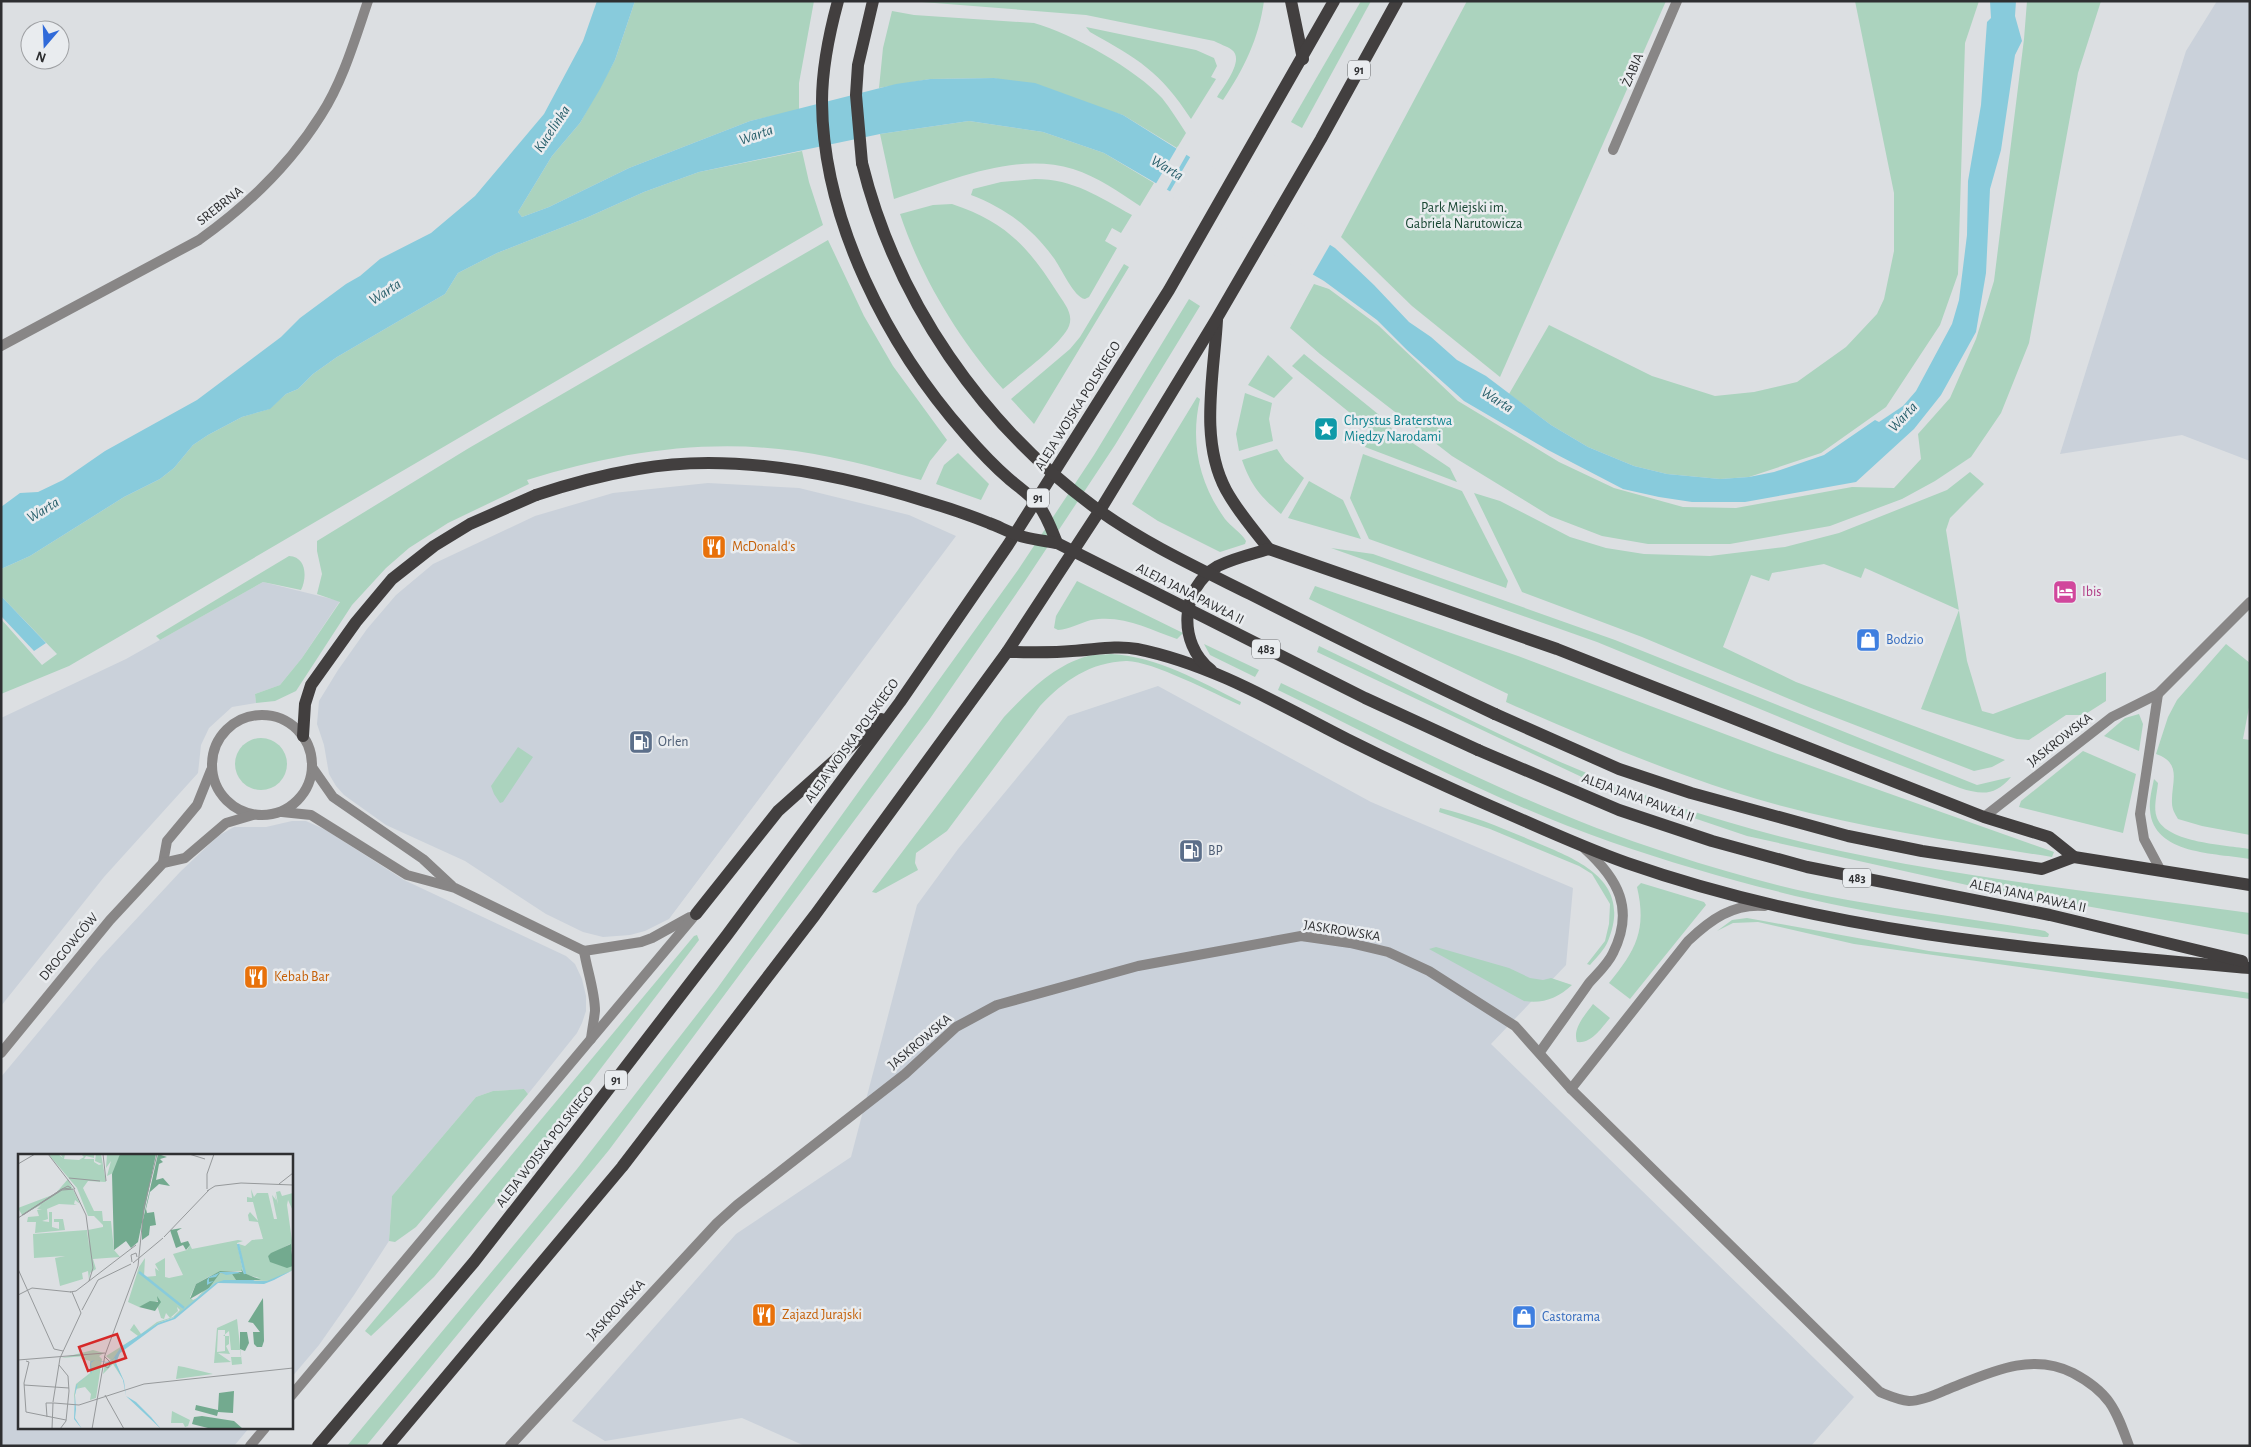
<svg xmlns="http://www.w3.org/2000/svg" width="2251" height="1447" viewBox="0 0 2251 1447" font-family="'Alegreya Sans',sans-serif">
<rect width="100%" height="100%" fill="#dcdfe2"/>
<g fill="#cad1da">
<path d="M2217,1h33v460l-68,-26 -122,19 126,-403z"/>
<path d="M708,483l91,5 110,27 47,21 -287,383 -24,12 -15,4 -27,2 -20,-5 -37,-18 -81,-53 -79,-36 -42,-30 -8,-9 -7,-12 -5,-29 -7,-21 2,-23 19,-31 29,-41 29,-34 37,-31 102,-48 78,-23z"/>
<path d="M263,582l77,19 -38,57 -22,27 -25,9 1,9 -24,4 -23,21 -8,17 -3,28 -94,104 -103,129v-288l125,-59z"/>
<path d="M1158,686l213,116 202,86 -7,77 -75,79 363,353 -43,49h-1006l-63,-28 -137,23 -33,-20 164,-187 115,-77 66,-252 41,-56 110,-133z"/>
<path d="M292,821h14l20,9 78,50 162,76 9,8 7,15 4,17v15l-4,12 -5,10 -49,61 -4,-5 -31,2 -17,6 -84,99 -3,45 -35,54 -35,50 -28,33v-222h-272v272h230l-15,18h-233v-369l100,-120 79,-85 38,-36 16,-9h32z"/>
</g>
<g fill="#abd3be">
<path d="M635,1h179l-15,82v27l-49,11 -121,47 -80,39 -27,10 -4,-5 34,-56 28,-33 35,-63z"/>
<path d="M909,1h355c-5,37 -20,68 -41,99l-6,-3c6,-10 28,-37 15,-47 -5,-4 -13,-6 -18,-9l-128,-26z"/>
<path d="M1361,1h10l-69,127 -11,-6z"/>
<path d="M1467,1h199l-166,376 -88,-71 -71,-69z"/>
<path d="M1855,1h124l-14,42 -7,231 -18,51 -54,82 -65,46 -72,24 -29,2 -53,-5 -33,-8 -46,-19 -37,-22 -42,-31 40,-69 103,51 63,20 39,-4 43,-10 49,-35 31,-33 7,-15 10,-48v-58z"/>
<path d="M2027,1h74l-23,72 -49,270 -28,70 -30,44 -36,24 -33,18 -72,27 -100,18h-82l-46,-8 -52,-20 -98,-60 -132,-102 -30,-26 24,-44 15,5 50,37 79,75 101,61 55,26 69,19 53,1 116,-21 42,1 27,-29 -3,-25 32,-36 26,-59 18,-58 30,-242z"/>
<path d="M892,11l22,4 120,8c37,10 103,47 128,75 9,11 16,23 24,35l-9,15 -54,-33 -129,-37 -64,1 -51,9 4,-40z"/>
<path d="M1086,27l110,23 18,8 3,8 -6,11 5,2 -25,40c-31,-48 -53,-60 -101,-87z"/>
<path d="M969,121l74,11 61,21 50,30 -14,23c-21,-14 -42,-29 -67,-37 -58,-18 -123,12 -179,30l-14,-65z"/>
<path d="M802,151l7,31 14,43 -754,441 -68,28v-75l41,46 15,-11 -56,-58v-27l29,-13 94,-59 36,-18 14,-11 19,-23 15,-10 34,-18 27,-8 17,-15 12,-5 15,-15 24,-17 108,-63 13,-21 39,-20 89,-35 58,-26 55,-20z"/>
<path d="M1035,179c39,0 64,18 97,36l-11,18 -9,-5 -7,13 12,7 -28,49 -4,2c-11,-1 -24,-32 -32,-42 -22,-30 -48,-49 -82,-62l2,-6 28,-7z"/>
<path d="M952,204c52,17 76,42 105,88 6,10 17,21 12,34 -8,19 -50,49 -66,63 -44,-49 -82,-112 -103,-175l33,-9z"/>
<path d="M828,240l36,76 29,50 54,74 -17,21 -9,19c-30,-8 -60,-17 -91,-23 -104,-22 -202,-8 -303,23l2,4 -81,39 -39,25 -23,20 -34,37 -56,86 -21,10 -19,2 -1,-9 25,-9 22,-27 38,-56 -23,-8 5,-20 -5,-23v-10l152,-93z"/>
<path d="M1124,264l5,3 -95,157 -23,-25 59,-50 10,-12z"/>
<path d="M1189,299l11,7 -85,139 -90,136 -96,139 -320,430 -243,296h-19l230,-277 139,-179 302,-420 76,-115z"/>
<path d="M1304,354l74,60 15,16 57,38 7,14 -92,-35 5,-18 -78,-63z"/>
<path d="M1268,355l25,23 -19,20 -26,-13z"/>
<path d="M1245,393l27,10 -3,16 4,22 -34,10 -3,-17z"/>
<path d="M1197,397l3,2c-10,43 -1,84 25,120 6,8 16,13 21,22l-1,3 -25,8 -62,-31 -26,-17z"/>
<path d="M1277,449l8,12 19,17 -23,36c-20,-17 -30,-28 -39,-54z"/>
<path d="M958,453l31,31 -8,16 -45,-16 8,-19z"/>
<path d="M1363,454l99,37 46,90 -2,7 -137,-49 -19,-41z"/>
<path d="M1970,472l14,12 -34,34 -4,12 21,131 15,50 11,3 113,-42v29l-22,14h-18l-37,25 -12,-1 -96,-30 38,-99 -94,-42 -4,10 -37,-14 -52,9 -3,8 -18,-6 -28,72 73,35 209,78 -13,7 -18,4 -163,-63 -169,-71 -120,-45 -48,-99 26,8 70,36 36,11 38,6 66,2 75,-9 54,-14 108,-43z"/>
<path d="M1309,481l34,19 18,39 -73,-21z"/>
<path d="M1331,548l42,6 242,86 362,145 34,-8c-16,19 -29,18 -51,11l-115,-44 -248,-102z"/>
<path d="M289,556c18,1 18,22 12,34l-38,-8 -103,58 -4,-4z"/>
<path d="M1077,581l106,52 -6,6c-28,-10 -55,-25 -86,-19 -11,3 -21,9 -33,10l-4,-2 2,-12z"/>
<path d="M1315,586l203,70 257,97 279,99 -2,5c-106,-17 -215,-32 -318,-65 -78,-25 -153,-57 -228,-90l2,-8 -199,-95z"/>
<path d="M1204,644l55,26 -4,7 -45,-22z"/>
<path d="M2226,644l24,19v39l-7,37 7,1v95l-48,-9 -24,-7c-3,-5 -6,-10 -6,-16 -1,-20 11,-40 -16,-49l12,-37 9,-17z"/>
<path d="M1319,646c80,38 158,79 239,115 62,27 129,50 194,68 159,45 334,61 498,84v22l-283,-50 -220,-49 -142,-48 -288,-136z"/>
<path d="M1111,654c48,3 88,27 130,48l-1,3c-25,-11 -90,-45 -114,-44 -35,1 -63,20 -86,45l-93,125 -31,22 -1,10 3,7 -42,23 -4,-1 132,-175c24,-25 50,-52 84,-61 7,-2 16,-1 23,-2z"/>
<path d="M1281,683c129,61 254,128 390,171 58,19 118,36 177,46 66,12 132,20 197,31l4,3 -1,3h-5c-66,-9 -132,-17 -197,-30 -79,-16 -159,-39 -235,-65 -115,-40 -224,-99 -333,-152z"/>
<path d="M2139,714l4,10 -4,27 -35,-15 21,-18z"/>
<circle cx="261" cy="764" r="26"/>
<path d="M518,747l15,10 -30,45 -3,1 -6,-9 -3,-8z"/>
<path d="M2083,751l53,23 -13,59 -104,-26 2,-6z"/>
<path d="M2154,779l4,4c-1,11 -5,25 -1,35 10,25 69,27 93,31v10c-34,-6 -97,-4 -100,-49 -1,-10 2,-21 4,-31z"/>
<path d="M1440,808c34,8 62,20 93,33 45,19 100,39 75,100 -3,8 -12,17 -18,24l-3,-1 18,-23 4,-17 1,-20 -18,-30 -13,-8 -89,-37 -51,-17z"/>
<path d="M1641,883l63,19 2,3 -76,94 -21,-16c27,-33 38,-53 28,-96z"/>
<path d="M1747,918l182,33 236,29 85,13v6l-396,-55 -96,-22 -25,1 -16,8 15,-11z"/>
<path d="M697,935l2,5 -133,174 -132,163 -63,59 -6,-5 329,-395z"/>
<path d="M1436,947l73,21 21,10 13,2 8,-2 21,7c-14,13 -29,19 -48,16l-95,-52z"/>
<path d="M1593,1004l17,14c-8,9 -18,26 -33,24 -5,-14 9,-28 16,-38z"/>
<path d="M524,1089l4,5 -112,133 -21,15 -6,-1 3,-45 84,-99 17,-6z"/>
</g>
<g fill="#88cbdc">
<path d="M597,1h38l-20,59 -15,29 -20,34 -28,33 -34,56 4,5 27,-10 80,-39 121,-47 146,-37 34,-5 64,-1 41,5 88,32 212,133 39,37 35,37 22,15 26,23 29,16 65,49 37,22 46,19 33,8 53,5 29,-2 25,-5 50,-17 51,-35 4,2 24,-16 13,-15 36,-67 7,-24 8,-65 1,-54 13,-76 6,-83 4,-4 -1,-17h26l-1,15 7,25 -7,14 -14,95 -11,39 -4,84 -10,59 -35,63 -27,34 -58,53 -111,20h-53l-33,-5 -36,-8 -75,-39 -84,-49 -57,-51 -30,-30 -53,-39 -220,-128 -61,-21 -74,-11 -89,13 -181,38 -55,20 -58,26 -89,35 -39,20 -13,21 -108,63 -24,17 -15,15 -12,5 -16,15 -28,8 -34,18 -15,10 -19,23 -14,11 -36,18 -94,59 -29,13v-62l19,-14 18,-1 25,-12 42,-29 92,-51 84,-63 19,-19 46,-34 14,-8 20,-17 51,-26 44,-37 69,-82 39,-73z"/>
<path d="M1,596l45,47 -12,8 -33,-35z"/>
</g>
<g fill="#dcdfe2">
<path d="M1178,146l10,6 -23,41 -11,-6z"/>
<path d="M1192,154l139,89 -19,33 -144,-81z"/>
</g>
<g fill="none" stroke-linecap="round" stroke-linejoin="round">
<g stroke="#888686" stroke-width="10">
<path d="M1613,150l64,-149"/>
<path d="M1,346l198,-106c48,-34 90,-74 122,-125 22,-34 34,-76 47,-114"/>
<path d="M2158,694l-18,120 4,25 17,32"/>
<circle cx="262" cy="765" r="50"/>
<path d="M312,767l21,30 90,62 29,27"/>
<path d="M282,812l29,3 96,60 48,13 129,63 57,-9 11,-4 38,-21"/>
<path d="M1984,817l128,-100 46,-23 92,-92"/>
<path d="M163,863l4,-22 30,-36 14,-35"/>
<path d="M584,951c3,19 11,41 11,60 -1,9 -3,19 -4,28"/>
<path d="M1540,1052c16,-23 33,-46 49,-69 8,-9 19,-19 24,-30 22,-44 5,-74 -28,-104"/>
<path d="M1,1053l109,-133 53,-57 22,-5 41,-35 27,-8"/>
<path d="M1571,1089l117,-148c22,-21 45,-38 77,-35"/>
<path d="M291,1396l405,-482"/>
<path d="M250,1446l15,-18"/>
<path d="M510,1446l207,-223 20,-18 168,-131 51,-47 41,-22 141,-39 163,-30 49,7 38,9 41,19 86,55 56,63 309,303c10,4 19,8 29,9 12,0 26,-6 37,-11 41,-16 84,-39 127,-17 36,19 43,36 56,73"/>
</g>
<g stroke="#423f3f" stroke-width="12">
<path d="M1291,1l12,58"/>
<path d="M862,163l-6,-68 2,-30 15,-64"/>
<path d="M1217,320c-3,55 -18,120 9,170 12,22 28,40 43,59"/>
<path d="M1269,549l288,100 427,168 65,20 25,20 176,28"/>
<path d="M1007,652c22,0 44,1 65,-1 22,-1 43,-6 65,-2 75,15 143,56 210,90 56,28 113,54 171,79 36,16 72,32 109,45 203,71 411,87 623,105"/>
<path d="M1211,670c-34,-27 -31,-82 7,-104 16,-8 34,-12 51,-17"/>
<path d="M1495,714l124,55 72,24 157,43 74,15 120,18 32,-12"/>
<path d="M303,736l2,-32 6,-19 45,-63 36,-43 42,-33 36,-22 66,-29"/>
<path d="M1478,750l141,60 93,31 95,26 243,48 192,46"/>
<path d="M696,914l82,-103 103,-92"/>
<path d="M318,1446l156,-184 110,-141 143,-186 173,-233 108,-157 161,-255 165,-289"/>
<path d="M388,1446l234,-279 193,-252 192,-263 95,-145 115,-189 104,-179 76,-138"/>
</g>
<g stroke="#423f3f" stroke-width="12">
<path d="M838,1c-9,33 -16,66 -16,101 1,119 66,245 144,333 13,15 27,30 42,43 10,9 23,17 31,28 8,10 13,25 18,37"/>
<path d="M862,163c34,138 120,262 235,346 47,34 101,59 153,85 81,41 162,81 245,120"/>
<path d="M536,495c33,-11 67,-20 102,-26 93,-17 201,5 290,33 21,6 41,13 61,21 11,4 23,11 35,14 11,3 22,4 33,6l308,155 113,52"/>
</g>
</g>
<defs>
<symbol id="sight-square" viewBox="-11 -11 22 22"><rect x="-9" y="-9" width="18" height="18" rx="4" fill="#0f9aa8" stroke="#e9ecef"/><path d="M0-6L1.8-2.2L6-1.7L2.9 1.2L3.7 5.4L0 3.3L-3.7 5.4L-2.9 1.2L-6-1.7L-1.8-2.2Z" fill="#fff"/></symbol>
<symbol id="restaurant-square" viewBox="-11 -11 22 22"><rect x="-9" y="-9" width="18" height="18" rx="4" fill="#e8710a" stroke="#e9ecef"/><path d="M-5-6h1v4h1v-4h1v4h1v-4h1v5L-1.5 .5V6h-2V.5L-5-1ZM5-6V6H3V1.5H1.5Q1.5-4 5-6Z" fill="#fff"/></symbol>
<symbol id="hotel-square" viewBox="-11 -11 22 22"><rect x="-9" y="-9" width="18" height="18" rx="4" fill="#d1479c" stroke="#e9ecef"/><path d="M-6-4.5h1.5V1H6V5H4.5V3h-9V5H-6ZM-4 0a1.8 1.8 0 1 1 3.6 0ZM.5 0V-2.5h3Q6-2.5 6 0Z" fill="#fff"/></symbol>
<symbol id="shop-square" viewBox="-11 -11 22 22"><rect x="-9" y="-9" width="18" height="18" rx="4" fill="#3f7fe0" stroke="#e9ecef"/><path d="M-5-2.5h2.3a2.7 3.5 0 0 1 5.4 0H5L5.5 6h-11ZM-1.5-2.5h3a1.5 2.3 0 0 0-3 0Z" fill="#fff"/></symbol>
<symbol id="fuel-square" viewBox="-11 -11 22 22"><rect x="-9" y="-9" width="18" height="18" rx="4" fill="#5c6f8a" stroke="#e9ecef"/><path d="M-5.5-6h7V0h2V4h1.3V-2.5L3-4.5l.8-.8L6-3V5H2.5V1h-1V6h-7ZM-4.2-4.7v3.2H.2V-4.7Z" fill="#fff"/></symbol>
</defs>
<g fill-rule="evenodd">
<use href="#sight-square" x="1312" y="415" width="28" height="28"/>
<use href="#restaurant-square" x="700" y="533" width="28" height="28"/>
<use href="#hotel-square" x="2051" y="578" width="28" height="28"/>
<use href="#shop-square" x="1854" y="626" width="28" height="28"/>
<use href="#fuel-square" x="627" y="728" width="28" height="28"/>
<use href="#fuel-square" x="1177" y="837" width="28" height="28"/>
<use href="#restaurant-square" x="242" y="963" width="28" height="28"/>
<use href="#restaurant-square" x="750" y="1301" width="28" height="28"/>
<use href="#shop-square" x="1510" y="1303" width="28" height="28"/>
</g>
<g text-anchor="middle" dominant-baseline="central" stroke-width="5" stroke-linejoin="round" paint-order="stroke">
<g fill="#e9ecef" stroke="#66686a" stroke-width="1">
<rect x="1348" y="60.5" width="22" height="19" rx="4"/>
<rect x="1027" y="488.5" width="22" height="19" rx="4"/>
<rect x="1252" y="639.5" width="28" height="19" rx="4"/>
<rect x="1843" y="868.5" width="28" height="19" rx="4"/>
<rect x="605" y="1070.5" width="22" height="19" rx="4"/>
</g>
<g font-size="12" font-weight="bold" fill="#2e2f31">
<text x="1359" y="70">91</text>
<text x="1038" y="498">91</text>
<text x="1266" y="649">483</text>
<text x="1857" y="878">483</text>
<text x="616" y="1080">91</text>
</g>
<g font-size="14" fill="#2e2f31" stroke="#e9ecef">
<text transform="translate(1633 70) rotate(-67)">ŻABIA</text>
<text transform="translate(220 206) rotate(-38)">SREBRNA</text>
<text transform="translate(1078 406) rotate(-58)">ALEJA WOJSKA POLSKIEGO</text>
<text transform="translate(1190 594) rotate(27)">ALEJA JANA PAWŁA II</text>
<text transform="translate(2060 740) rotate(-38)">JASKROWSKA</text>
<text transform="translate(852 741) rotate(-54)">ALEJA WOJSKA POLSKIEGO</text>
<text transform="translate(1638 798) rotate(20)">ALEJA JANA PAWŁA II</text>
<text transform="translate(2028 896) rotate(12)">ALEJA JANA PAWŁA II</text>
<text transform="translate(1342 931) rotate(9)">JASKROWSKA</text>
<text transform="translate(69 947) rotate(-50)">DROGOWCÓW</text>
<text transform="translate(920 1042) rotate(-40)">JASKROWSKA</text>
<text transform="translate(545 1147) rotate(-52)">ALEJA WOJSKA POLSKIEGO</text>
<text transform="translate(616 1310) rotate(-47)">JASKROWSKA</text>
</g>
<g font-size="14" fill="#184532" stroke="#e9ecef">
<text x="1464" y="208">Park Miejski im.<tspan x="1464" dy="16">Gabriela Narutowicza</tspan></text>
</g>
<g font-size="14" fill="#0d838f" stroke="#e9ecef" text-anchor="start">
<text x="1344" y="421">Chrystus Braterstwa<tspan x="1344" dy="16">Między Narodami</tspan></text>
</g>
<g font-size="14" fill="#c56008" stroke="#e9ecef" text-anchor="start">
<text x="732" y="547">McDonald's</text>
<text x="274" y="977">Kebab Bar</text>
<text x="782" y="1315">Zajazd Jurajski</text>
</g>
<g font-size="14" fill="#b23c85" stroke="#e9ecef" text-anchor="start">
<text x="2082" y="592">Ibis</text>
</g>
<g font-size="14" fill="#366cbe" stroke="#e9ecef" text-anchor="start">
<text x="1886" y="640">Bodzio</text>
<text x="1542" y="1317">Castorama</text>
</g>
<g font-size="14" fill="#4e5e75" stroke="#e9ecef" text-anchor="start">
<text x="658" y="742">Orlen</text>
<text x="1208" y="851">BP</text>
</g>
<g font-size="15" font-style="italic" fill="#285f6b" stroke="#e9ecef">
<text transform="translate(552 129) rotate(-56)">Kucelinka</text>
<text transform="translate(756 135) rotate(-19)">Warta</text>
<text transform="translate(1167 168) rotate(31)">Warta</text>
<text transform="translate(385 292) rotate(-33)">Warta</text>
<text transform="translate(1497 400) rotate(32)">Warta</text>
<text transform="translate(1903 417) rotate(-47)">Warta</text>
<text transform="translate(43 510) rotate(-31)">Warta</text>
</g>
</g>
<g transform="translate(18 1154)">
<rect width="275" height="275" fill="#dcdfe2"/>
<path d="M40,0l5,4 -2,-3 4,-1 -1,5 15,1 5,-3 -3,-3h13v4l-8,-2 -2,3h10v3l5,3 3,-1 -7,-3 1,-7h5l5,28 -18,-1 -5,7 11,23h8l1,10h8l3,29 6,7 -27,2 3,10 -6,4 -1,7 -1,-9 -6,2 1,6 -23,7 -5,-28 10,-2 -31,2 -1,-24 54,-4 2,17 -1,-17 15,-3v-2l-9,-9h-6l-11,-28 -28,-33zM89,0h13l-5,18 -8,4 4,-15 -5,7zM50,25l12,25 -5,-4 -1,4 3,1 -18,-1 -12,5 1,10 -6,2 7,1v-10h3v15l7,2v-7h-5v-3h9l2,11 -30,3 1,-11h-9l1,-5 11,-1 -2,-6h5l-5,-1 4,-4 -19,10 -4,-7 37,-14zM233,35l3,8 3,-4h11l6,26h3l-5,-24 4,5 -1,-6 3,10 -2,-12 4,-1 2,5 11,-3v18l-5,-11 -1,5 6,43 -2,2 -1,-6 -22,12 11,9 14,1v4l-23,11 -28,-1 17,-2 -14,-4 -6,-30 6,2 7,-6 11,-1 -5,-17 -9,-1 -1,-6 2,-3 8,9 -5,-19h-6v-5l5,1zM220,86l5,1 -6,2 6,28h-21l-12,5 -14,8 -6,13 3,3 4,-2 23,-25 12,1 4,6 -21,3 -40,34 -17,6 -35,25 -8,13 7,17 -9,-14 -10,10 2,-11 7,-2 -6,-5 32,-20 -8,-6 4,-6 7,10 16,-12 16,-5 7,-7 -3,-3 1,4 -8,7 -4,-5 -2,6 -3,-1 -4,-13 3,-1 -2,-3 -19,6 -11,-5 11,-35 6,-9 -1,19 12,-1 -1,-8 4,3 -4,-7 10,-6v19l4,1 14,-3 -10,-21 14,-4 3,-5 2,4zM219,165l5,45 -10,1 -1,-8h10l-1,-7h-9l-2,-19 -6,5h6v8l-3,2 4,8 -12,-1 13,9 -17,1 3,-35zM200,176h7v21l-8,1zM75,196l11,3 -5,3 3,3 -6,39 -6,2 1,-6 -6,-7 -9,2 2,-6 -3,11 -1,10v-9l2,-11 14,-11v-12l-10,-3 6,-2 -25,2zM160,212l6,1 29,7 -37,5zM154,257l18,9 -2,6 -3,1 -2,-4h-12z" fill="#abd3be" fill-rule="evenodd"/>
<path d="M102,0h36l-18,88 -7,6 -5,-7 -12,9 -2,-76zM140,0l9,3 -7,2 3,3 -4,2 -3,16 7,-2 7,8 -11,-2 -9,8 -4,17 1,4 7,-1 2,13 -6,1 -1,9 -7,5v-16zM164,74l-5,3 4,12 7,-2 2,4 -4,5 -3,-5 -7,3 -6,-18zM273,90l2,22 -6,2 -17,-6 -2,-6 3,-3zM223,115l3,4 17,7h-25l-4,-6 -12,-1 -11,15 -19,11 6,-15 24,-13 22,1zM139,142l4,6 -6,9 -16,-4 11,-6 8,1zM245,144l1,43 -2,6h-5l-3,-3 -1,-12h7l-7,-9 -5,-1zM222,178h7l2,11 -4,8 -5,-2zM216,237l-1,22 -15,-1 -1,4 -22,-6 1,-5 22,5 1,-17zM184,262l32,5 9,8h-31l-20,-5 2,-7z" fill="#73aa8f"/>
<path d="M275,116l-19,10 -10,4 -46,-1 -43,36 -17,6 -38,28 -4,10 8,18 2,15 10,6 15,15 10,12 -35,-33 -3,-16 -8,-15v-7l-7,5 -13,-3 -4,3 1,8 -1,3 -13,9 -3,12 1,14 -1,9 7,11 -8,-10 1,-26 1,-7 3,-4 12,-8 -1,-10 1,-3 4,-1 12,2 6,-3 8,-12 37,-24 15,-5 42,-35 9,-3h29l-13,-7 -14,2 -6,-3 -4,5 -7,1v4l5,-1 -7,4v-5l2,-3 12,-5h17l17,9h12z" fill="#88cbdc"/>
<path fill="none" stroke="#88cbdc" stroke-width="2.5" d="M220,90l7,30M121,118l45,36"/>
<path fill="none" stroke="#96999b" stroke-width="1" d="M85,0l3,27M171,0l16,5M0,10l17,-10M51,24l31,3M261,30l14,-11M189,35v-15l7,-20M56,36l12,25 7,53 -4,13M189,37l8,-5 26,-3 52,2M4,61l40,-26 6,-3 3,2 -9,1 -39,26M0,64l44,-28 13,-1 -27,-35M146,83l45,-47M114,108l-1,-7 5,-2 1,4M115,109l30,-25M0,115l36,80 9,2M52,138l6,-1 60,-46M0,141l14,-7 39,4M64,156l16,-30 33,-16M0,206l87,-7M8,207l3,1 -5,21 2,29 40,8M41,211l9,11 1,15 -3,30 -6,8M85,211l5,3 3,-5 -7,-7M6,231l45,3M87,241l19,34M35,248l7,-44 21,-45 -9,-21M36,249l25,2 65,-21 149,-16M29,263l-1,-14h8M34,275l1,-26M74,275l13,-74 33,-89 6,-59 13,-53"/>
<path fill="#d62828" fill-opacity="0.15" stroke="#d62828" stroke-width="2.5" d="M99,180l9,24 -38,13 -9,-24z"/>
<rect width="275" height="275" fill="none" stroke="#2e2f31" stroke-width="2.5"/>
</g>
<rect width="2251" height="1447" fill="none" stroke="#2e2f31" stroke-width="5"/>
<g transform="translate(45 45) rotate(199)"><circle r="24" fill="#e9ecef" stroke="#9ea0a3"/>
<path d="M0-4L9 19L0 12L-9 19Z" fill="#306ad9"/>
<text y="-8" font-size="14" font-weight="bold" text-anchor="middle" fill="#2e2f31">N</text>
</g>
</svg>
